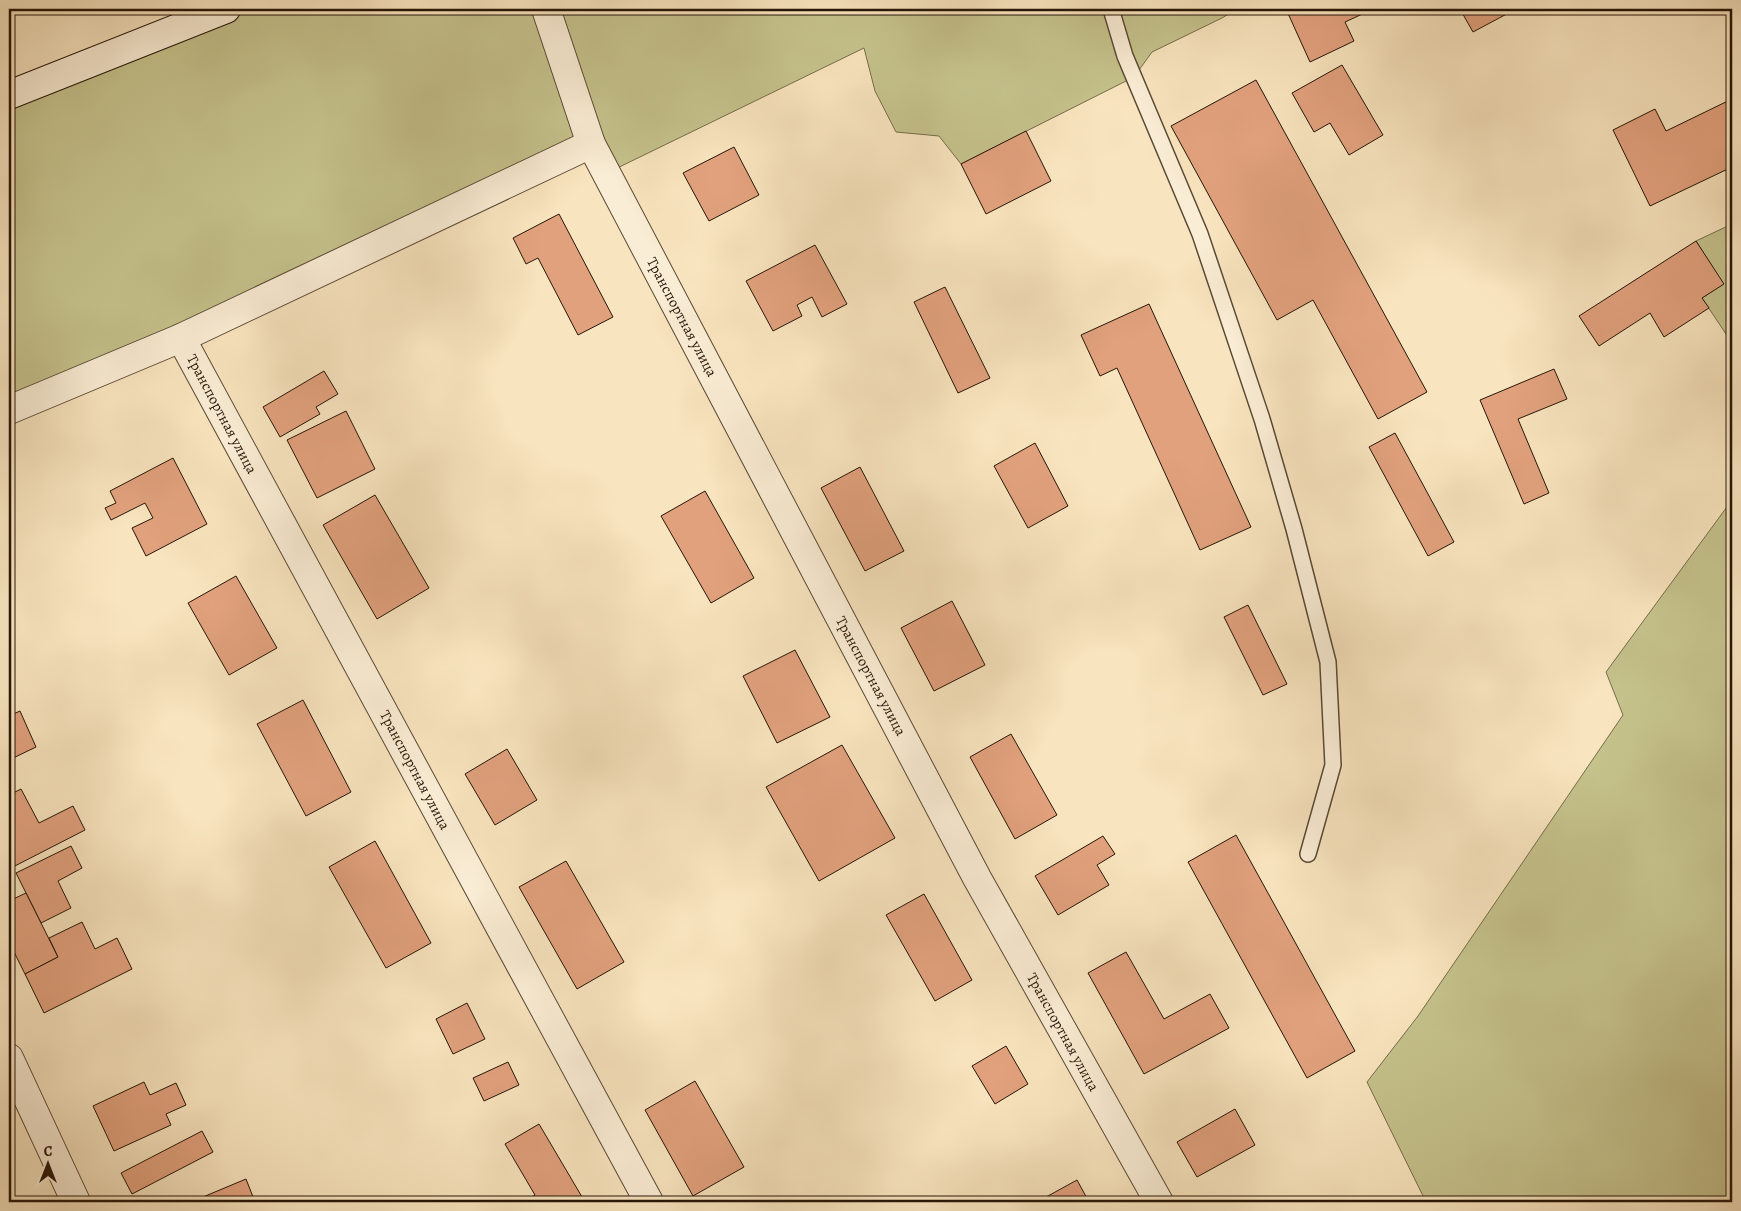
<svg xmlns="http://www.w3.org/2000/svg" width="1741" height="1211" viewBox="0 0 1741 1211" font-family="Alegreya,serif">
<rect width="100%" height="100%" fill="#f8e4be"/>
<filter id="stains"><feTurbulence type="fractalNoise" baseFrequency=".004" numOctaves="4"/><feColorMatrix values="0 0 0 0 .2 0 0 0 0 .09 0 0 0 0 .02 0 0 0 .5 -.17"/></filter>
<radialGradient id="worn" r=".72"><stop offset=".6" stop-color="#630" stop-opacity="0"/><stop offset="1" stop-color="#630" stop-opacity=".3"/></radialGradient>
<g fill="#c5c28c" stroke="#766c4a">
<path d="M226,9h1011l-15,9 -70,34 -18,25 -173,87 -22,-28 -43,-4 -21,-41 -11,-43 -257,125 -15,-29 -583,266v-315z"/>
<path d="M1732,224v119l-30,-45 21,-14 -27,-43z"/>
<path d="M1732,500v702h-306l-59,-120 51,-66 205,-301 -17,-43z"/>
</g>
<g fill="#e1a17d" stroke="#261507">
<path d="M1286,9h84l1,1 -26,12 9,19 -44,21z"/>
<path d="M1460,9h56l-43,23z"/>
<path d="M1342,65l41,70 -34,20 -19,-32 -16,9 -22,-39z"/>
<path d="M1256,80l171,312 -49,27 -65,-119 -36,20 -106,-194z"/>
<path d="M1732,99v68l-82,39 -37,-76 42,-21 11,22z"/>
<path d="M1026,131l25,50 -65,33 -25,-50z"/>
<path d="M734,147l25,48 -50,26 -26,-48z"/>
<path d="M559,214l54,103 -35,18 -40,-77 -12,6 -13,-26z"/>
<path d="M1696,241l28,43 -22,14 7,10 -45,29 -14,-24 -51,33 -20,-30z"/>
<path d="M815,245l32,59 -25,13 -10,-20 -15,8 5,11 -29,15 -27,-50z"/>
<path d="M945,287l45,91 -32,15 -44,-91z"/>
<path d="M1149,304l102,223 -51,23 -83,-182 -17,8 -19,-41z"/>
<path d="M1554,369l13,30 -49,20 31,74 -25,11 -44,-104z"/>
<path d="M324,371l14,23 -22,13 4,7 -40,23 -17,-30z"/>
<path d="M346,411l29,58 -58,29 -30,-58z"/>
<path d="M1395,433l59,109 -26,14 -59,-109z"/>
<path d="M1035,443l33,63 -40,22 -34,-62z"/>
<path d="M173,458l34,66 -61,32 -14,-28 21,-10 -8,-15 -34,17 -6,-12 11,-5 -6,-12z"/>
<path d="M860,467l44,84 -39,20 -44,-83z"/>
<path d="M705,491l49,87 -43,25 -50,-87z"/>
<path d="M375,495l54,93 -52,31 -54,-94z"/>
<path d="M236,576l41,72 -48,27 -41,-72z"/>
<path d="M952,601l33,64 -51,26 -33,-63z"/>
<path d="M1248,605l39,79 -24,11 -39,-78z"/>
<path d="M795,650l35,67 -53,26 -34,-67z"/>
<path d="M303,700l48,92 -45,24 -49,-92z"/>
<path d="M20,711l16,36 -27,13v-44z"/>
<path d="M1011,734l46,81 -42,24 -45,-82z"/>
<path d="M842,745l53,93 -76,43 -53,-94z"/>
<path d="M507,749l30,51 -42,25 -30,-51z"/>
<path d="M21,789l18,34 34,-17 12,24 -76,39v-74z"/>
<path d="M1236,835l119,216 -48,27 -119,-216z"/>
<path d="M1103,836l12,18 -18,11 12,20 -51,30 -23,-39z"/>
<path d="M375,841l56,102 -45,25 -57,-101z"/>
<path d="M71,846l11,22 -24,13 13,27 -30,15 -25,-50z"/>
<path d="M566,861l58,101 -47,27 -58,-102z"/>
<path d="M26,893l32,64 -33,17 -16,-32v-41z"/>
<path d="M924,894l48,86 -37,21 -49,-86z"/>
<path d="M82,922l13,27 22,-11 15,31 -88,44 -19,-39 33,-17 -9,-19z"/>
<path d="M1126,952l38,67 46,-25 19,34 -85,46 -56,-101z"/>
<path d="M467,1003l18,36 -32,15 -17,-35z"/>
<path d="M1006,1046l22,38 -33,20 -23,-38z"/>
<path d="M508,1062l11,23 -35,16 -11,-23z"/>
<path d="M695,1081l49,86 -51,29 -48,-86z"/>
<path d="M144,1082l6,13 26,-12 10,22 -20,9 5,11 -57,26 -21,-45z"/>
<path d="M1235,1109l20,36 -58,32 -20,-35z"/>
<path d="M539,1124l46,78h-62l12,-7 -30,-51z"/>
<path d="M202,1131l11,21 -81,42 -11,-21z"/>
<path d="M246,1179l9,23h-64z"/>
<path d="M1077,1180l12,22h-52z"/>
</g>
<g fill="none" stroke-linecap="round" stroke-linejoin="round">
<defs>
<path id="service" d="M1111,9l14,47 75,178 62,185 32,110 34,133 5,103 -25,89"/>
<g id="minor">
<path d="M546,9l45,135 386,734 182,324"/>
<path d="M181,338l468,864"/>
<path d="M9,410l172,-72 410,-194"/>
<path d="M9,1058l67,144"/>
</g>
<path id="secondary" d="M9,95l217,-86"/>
</defs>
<use href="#service" stroke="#5a4935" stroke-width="18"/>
<use href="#minor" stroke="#5a4935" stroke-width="30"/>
<use href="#secondary" stroke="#261507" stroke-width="30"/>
<use href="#service" stroke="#faedd5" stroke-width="15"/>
<use href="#minor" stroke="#faedd5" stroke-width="28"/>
<use href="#secondary" stroke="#faedd5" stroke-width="28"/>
</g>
<g text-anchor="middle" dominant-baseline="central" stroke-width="4" stroke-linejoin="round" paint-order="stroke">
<g font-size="15" fill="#261507" stroke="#faedd5">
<text transform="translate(682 317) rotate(62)">Транспортная улица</text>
<text transform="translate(222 414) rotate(62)">Транспортная улица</text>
<text transform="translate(871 676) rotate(62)">Транспортная улица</text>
<text transform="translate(415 770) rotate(62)">Транспортная улица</text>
<text transform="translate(1063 1032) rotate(61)">Транспортная улица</text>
</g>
</g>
<rect width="1741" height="1211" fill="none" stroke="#f8e4be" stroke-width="30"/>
<rect x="10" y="10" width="1721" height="1191" fill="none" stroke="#261507" stroke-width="2.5"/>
<rect x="15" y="15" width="1711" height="1181" fill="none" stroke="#261507"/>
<g transform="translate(48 1164)" stroke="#faedd5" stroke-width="4" paint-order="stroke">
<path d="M0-4L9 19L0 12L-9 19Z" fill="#261507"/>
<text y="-8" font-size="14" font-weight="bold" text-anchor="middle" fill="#261507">С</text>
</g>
<rect width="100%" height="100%" filter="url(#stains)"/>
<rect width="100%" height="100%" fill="url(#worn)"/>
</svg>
